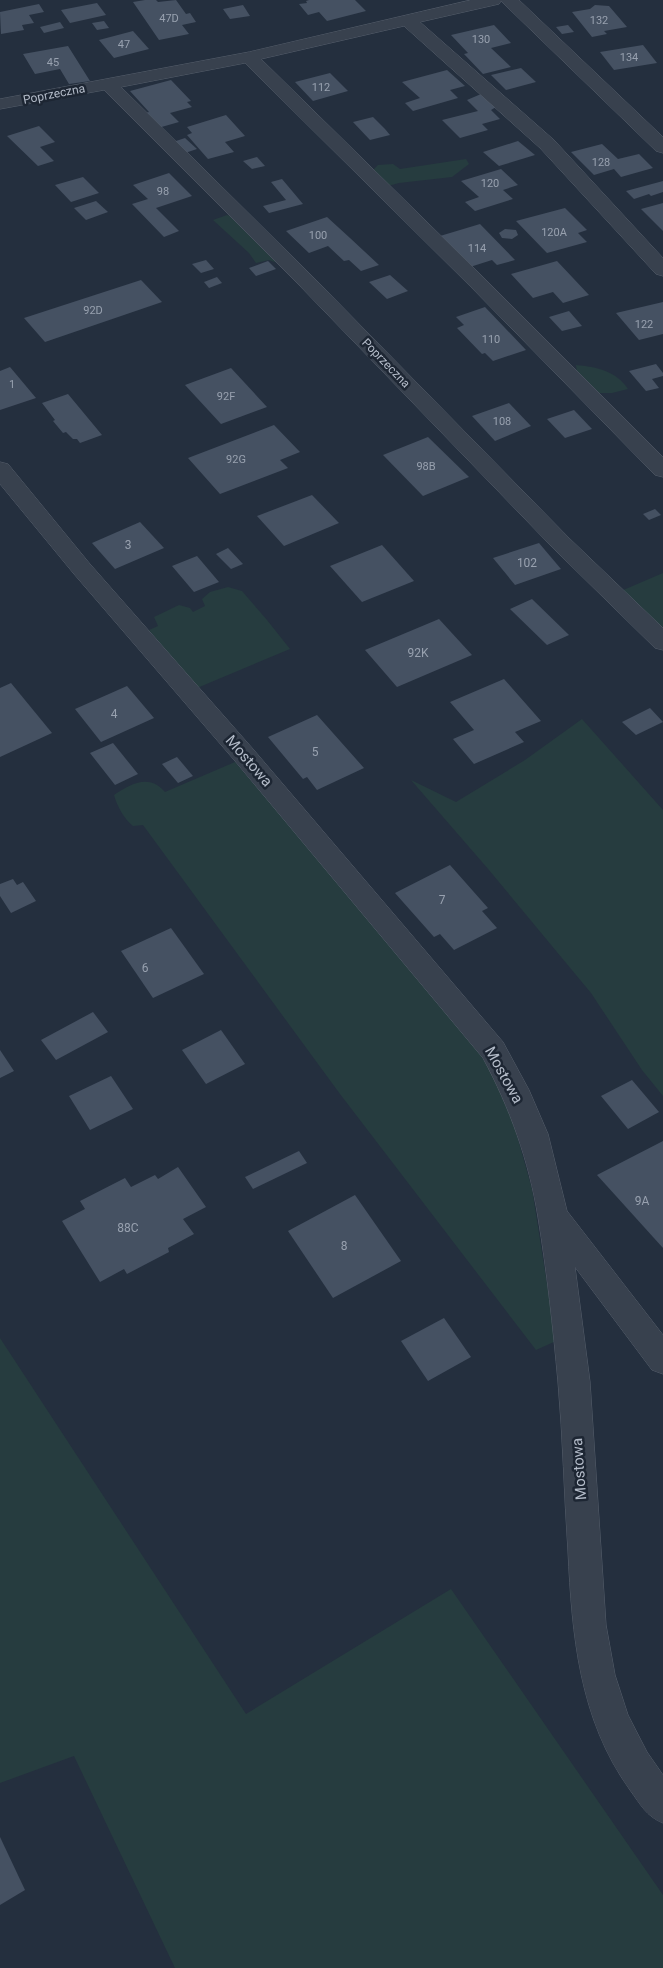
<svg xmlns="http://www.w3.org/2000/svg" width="663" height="1968" viewBox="0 0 663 1968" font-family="Roboto,sans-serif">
<rect width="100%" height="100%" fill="#242f3e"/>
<g fill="#263c3f">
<path d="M466,159l3,5 -17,13 -53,6 -11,3 -16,-15 6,-6 15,-1 7,5z"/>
<path d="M227,215l18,5 38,45 -14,-5 -13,3 -7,-10 -36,-33z"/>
<path d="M576,365c21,2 40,6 52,24l-16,4h-16l-19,-20z"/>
<path d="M663,573v69l-49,-48z"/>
<path d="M228,587l14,4 25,29 23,29 -93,39 -48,-58 9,-4 -4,-9 25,-12 11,3 3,4 12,-6 -3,-7 8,-7z"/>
<path d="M582,719l81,91v286l-21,-26 -51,-77 -102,-123 -78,-90 45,22 69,-42z"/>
<path d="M235,762l219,252 51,79 27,96 24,152 -20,9 -196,-256 -197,-269 -10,1c-9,-7 -16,-20 -19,-31 16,-11 35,-22 51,-3z"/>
<path d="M0,1338l246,376 205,-125 212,306v73h-488l-101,-212 -74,27z"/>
</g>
<g fill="#455162">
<path d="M145,0h11l2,2 18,-2 10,14 4,-1 6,9 -14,3 7,9 -30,6 -26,-38z"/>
<path d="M309,0h46l11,11 -39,10 -8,-9 -11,3 -9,-11 8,-1 -1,-2z"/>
<path d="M97,3l9,12 -36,8 -9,-13z"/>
<path d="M39,4l5,8 -15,3 5,8 -12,2 2,5 -23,4 -1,-22z"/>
<path d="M243,5l7,11 -20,3 -7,-10z"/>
<path d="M595,5l14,1 18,21 -23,4 3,3 -15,3 -20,-25 18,-3z"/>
<path d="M104,21l5,7 -12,2 -5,-7z"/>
<path d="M60,22l4,6 -20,5 -4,-6z"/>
<path d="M494,25l17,18 -20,5 20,19 -28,7 -19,-20 4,-1 -17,-18z"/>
<path d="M568,25l6,7 -12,2 -6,-7z"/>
<path d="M133,31l16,18 -35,9 -15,-18z"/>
<path d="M643,45l14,18 -43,7 -14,-18z"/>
<path d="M68,46l22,35 -21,3 -9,-15 -25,5 -12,-20z"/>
<path d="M521,68l15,14 -30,8 -15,-15z"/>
<path d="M447,70l18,16 -15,4 8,8 -45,13 -8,-8 15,-5 -18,-16z"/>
<path d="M330,73l18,18 -35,10 -18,-19z"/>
<path d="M171,80l20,21 -4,1 5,5 -22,6 9,9 -21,6 -13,-15 4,-1 -19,-21z"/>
<path d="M481,94l15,13 -5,3 9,9 -18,5 6,6 -28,8 -18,-18 36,-9 -11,-11z"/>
<path d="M226,115l19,21 -20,6 9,10 -26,7 -21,-24 5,-2 -5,-6z"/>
<path d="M373,117l12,12 5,6 -20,5 -17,-18z"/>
<path d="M39,126l16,16 -15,5 14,14 -16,5 -31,-30z"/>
<path d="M185,138l12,11 -12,4 -12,-11z"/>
<path d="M518,141l17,14 -36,11 -16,-14z"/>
<path d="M602,144l16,15 21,-5 14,14 -32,9 -7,-8 -20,6 -23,-23z"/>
<path d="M257,157l8,9 -13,3 -9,-8z"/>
<path d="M501,169l17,16 -15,5 10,9 -38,12 -10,-9 14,-5 -18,-16z"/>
<path d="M169,173l23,23 -36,12 23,23 -15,6 -32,-33 16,-5 -15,-14z"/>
<path d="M83,177l16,16 -28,9 -16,-17z"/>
<path d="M282,179l21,25 -34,9 -6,-7 23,-6 -15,-18z"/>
<path d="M663,181v11l-12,4 -2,-2 -15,5 -8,-8z"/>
<path d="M96,201l12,11 -22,8 -12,-12z"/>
<path d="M663,203v28l-22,-22z"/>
<path d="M565,208l22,22 -9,3 9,9 -40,11 -31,-32z"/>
<path d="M327,217l23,21 29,27 -18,6 -12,-11 -5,1 -16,-15 -19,7 -23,-22z"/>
<path d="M480,224l35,36 -18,5 -5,-5 -22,7 -30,-31z"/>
<path d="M505,229l11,1 2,5 -6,4 -10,-1 -3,-5z"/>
<path d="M206,260l8,9 -13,4 -9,-9z"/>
<path d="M268,261l8,8 -20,7 -7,-8z"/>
<path d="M557,261l32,34 -26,8 -10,-11 -20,6 -22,-24z"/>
<path d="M390,275l18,16 -21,8 -18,-17z"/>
<path d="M217,277l5,6 -13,5 -5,-6z"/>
<path d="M141,280l21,22 -117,40 -21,-24z"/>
<path d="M663,302v32l-24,6 -23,-27z"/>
<path d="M485,307l41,43 -33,11 -8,-8 -3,1 -25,-26 7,-3 -8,-8z"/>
<path d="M569,311l13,15 -20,5 -13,-14z"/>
<path d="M656,364l7,9v3l-11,3 7,9 -13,3 -17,-20z"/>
<path d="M10,367l26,31 -36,12v-39z"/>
<path d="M231,368l36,39 -46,17 -36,-39z"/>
<path d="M68,394l34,41 -22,8 -3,-4h-4l-7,-7 -3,1 -10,-12 2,-1 -13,-17z"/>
<path d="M509,403l22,23 -36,15 -23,-25z"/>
<path d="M574,410l18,19 -27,9 -18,-19z"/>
<path d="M274,425l26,27 -20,8 8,8 -68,26 -32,-36z"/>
<path d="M428,437l41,40 -46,19 -40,-41z"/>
<path d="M312,495l27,28 -55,23 -27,-30z"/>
<path d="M655,509l6,6 -12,5 -6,-6z"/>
<path d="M140,522l24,26 -49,21 -23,-26z"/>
<path d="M539,543l22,26 -46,16 -22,-27z"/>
<path d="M382,545l32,36 -52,21 -32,-36z"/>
<path d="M228,548l15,16 -12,5 -15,-15z"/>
<path d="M197,556l22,26 -25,10 -22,-26z"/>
<path d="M532,599l37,36 -22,10 -37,-36z"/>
<path d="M439,619l33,36 -75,32 -32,-37z"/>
<path d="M504,679l37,42 -26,11 9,10 -50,22 -21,-25 21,-9 -24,-28z"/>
<path d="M11,683l41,50 -52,24v-69z"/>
<path d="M127,686l27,32 -53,24 -26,-33z"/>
<path d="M650,708l13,14 -27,13 -14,-13z"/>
<path d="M317,715l47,53 -47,22 -10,-13 -4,2 -35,-42z"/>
<path d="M113,743l25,31 -23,11 -25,-32z"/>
<path d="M177,757l16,19 -15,7 -16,-19z"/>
<path d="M450,865l38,43 -6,3 15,17 -43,22 -14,-16 -6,3 -39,-44z"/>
<path d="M13,879l4,6 6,-3 13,19 -25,12 -11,-17v-12z"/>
<path d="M171,928l33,46 -51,24 -32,-47z"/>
<path d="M93,1012l15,20 -52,28 -15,-20z"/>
<path d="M221,1030l24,34 -39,20 -24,-34z"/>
<path d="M0,1050l14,21 -14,7z"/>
<path d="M111,1076l22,33 -43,21 -21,-34z"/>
<path d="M632,1080l27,32 -31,17 -27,-33z"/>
<path d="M663,1141v107l-66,-73z"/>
<path d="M299,1151l8,12 -54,26 -8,-12z"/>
<path d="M178,1167l28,40 -23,12 11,15 -26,14 1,4 -42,22 -3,-5 -24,13 -38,-61 23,-12 -5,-8 45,-23 6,9 24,-12 3,4z"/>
<path d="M355,1195l46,66 -68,37 -45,-67z"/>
<path d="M444,1318l27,39 -43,24 -27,-40z"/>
<path d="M0,1837l25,53 -25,15z"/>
</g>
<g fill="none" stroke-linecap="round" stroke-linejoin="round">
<defs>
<g id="street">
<path d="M471,0h48l144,137v16l-7,-2 -155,-150 -2,3 -79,18 134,118 109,118v18l-7,-2 -116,-126 -136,-122 -143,33 224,220 178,178v20l-8,-2 -184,-188 -226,-224 -124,24 193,191 255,260 94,90v22l-8,-2 -102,-100 -253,-262 -196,-196 -104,19v-10l249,-47z"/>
<path d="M0,462l8,2 82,100 163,185 250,293 26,48 19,44 19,77 96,124v39l-11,-4 -77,-103 15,115 16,243 9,50 13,40 19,37 16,23v48c-17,-7 -22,-18 -33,-33 -51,-71 -58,-155 -62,-239 -4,-56 -5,-113 -10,-169 -5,-55 -11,-110 -20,-165 -9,-56 -28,-109 -55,-159l-248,-297 -161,-187 -74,-90z"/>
</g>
</defs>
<use href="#street" stroke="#565f6c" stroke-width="1"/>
<use href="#street" fill="#38414e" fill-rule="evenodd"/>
</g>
<g text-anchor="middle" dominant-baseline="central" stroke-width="5" stroke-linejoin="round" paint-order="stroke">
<g font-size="11" fill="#98a1af">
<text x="169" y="18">47D</text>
<text x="599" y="20">132</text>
<text x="481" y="39">130</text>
<text x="124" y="44">47</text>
<text x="629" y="57">134</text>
<text x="53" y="62">45</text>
<text x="321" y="87">112</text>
<text x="601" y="162">128</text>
<text x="490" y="183">120</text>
<text x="163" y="191">98</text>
<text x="554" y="232">120A</text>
<text x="318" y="235">100</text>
<text x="477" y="248">114</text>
<text x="93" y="310">92D</text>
<text x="644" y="324">122</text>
<text x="491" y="339">110</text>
<text x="12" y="384">1</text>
<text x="226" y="396">92F</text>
<text x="502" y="421">108</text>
<text x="236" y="459">92G</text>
<text x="426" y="466">98B</text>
</g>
<g font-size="12" fill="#b4bcc9" stroke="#1d2633">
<text transform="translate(54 94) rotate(-11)">Poprzeczna</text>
<text transform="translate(386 363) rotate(46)">Poprzeczna</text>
</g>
<g font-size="12" fill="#98a1af">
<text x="128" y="545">3</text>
<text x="527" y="563">102</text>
<text x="418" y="653">92K</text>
<text x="114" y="714">4</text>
<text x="315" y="752">5</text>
<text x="442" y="900">7</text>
<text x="145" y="968">6</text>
<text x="642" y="1201">9A</text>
<text x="128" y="1228">88C</text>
<text x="344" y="1246">8</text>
</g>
<g font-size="15" fill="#b4bcc9" stroke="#1d2633">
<text transform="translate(249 761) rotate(49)">Mostowa</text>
<text transform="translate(504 1075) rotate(61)">Mostowa</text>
<text transform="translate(579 1469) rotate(-94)">Mostowa</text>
</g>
</g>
</svg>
